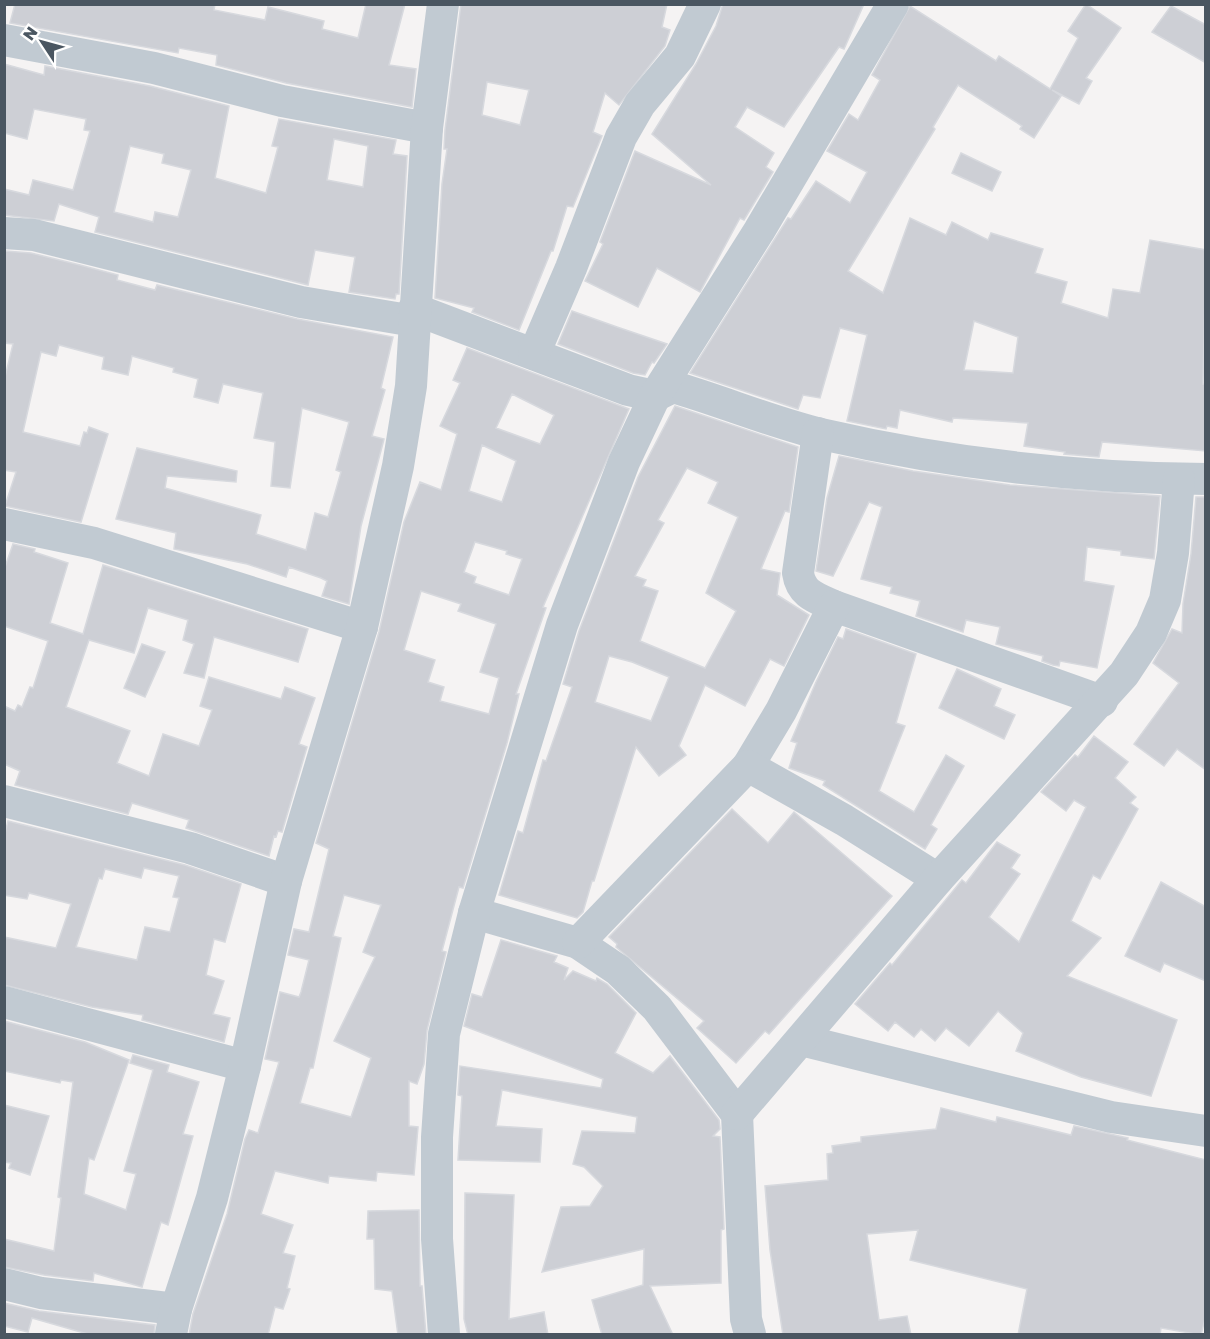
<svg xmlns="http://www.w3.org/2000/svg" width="1210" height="1339" viewBox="0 0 1210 1339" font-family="'Golos Text',sans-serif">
<rect width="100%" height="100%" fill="#f5f3f3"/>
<g fill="#cdcfd5" stroke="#d7d9de" stroke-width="1.5" fill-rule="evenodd">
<path d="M15,4h200l-1,6 51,10 3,-13 56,14 -2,8 36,9 8,-34h39l-16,61 27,4 -4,38 -126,-24 -70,-18 1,-10 -38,-7 -1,5 -168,-30z"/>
<path d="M461,4h206l-5,23 8,3 -5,16 -46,59 -14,-12 -12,39 9,4 -29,71 -6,-1 -14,45h-2l-32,79 -47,-18 2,-4 -39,-10 7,-114 5,-35h-3l1,-19zM487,82l42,8 -9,35 -38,-10z"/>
<path d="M723,4h141l-20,45 -5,-2 -55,80 -37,-20 -12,20 39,26 -8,14 7,5 -29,48 -4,-2 -40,74 -43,-24 -19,39 -53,-26 18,-37 -3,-2 35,-91 76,34 -59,-51 44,-70 20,-38z"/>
<path d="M1086,4l35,24 -35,50 6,3 -13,23 -27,-14 9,6 -27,42 -14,-9 2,-3 -64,-41 -25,42 2,2 -87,142 35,22 27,-75 36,17 6,-13 36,18 3,-7 52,16 -8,24 32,9 -6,21 47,15 5,-29 27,4 10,-53 56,10 -3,134h3v67l-104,-9 -3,15 -35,-3 1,-2 -41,-6 4,-23 -75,-5 -1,4 -52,-12 -3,18 -10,-2 -1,3 -39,-8 20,-86 -27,-7 -20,70 -17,-3 -5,14 -108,-36 98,-155 3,1 25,-38 34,22 17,-31 -40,-21 22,-37 9,6 22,-40 -8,-5 38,-69 86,55 3,-5 51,33 28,-51 -10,-7zM974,321l44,16 -5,36 -49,-3z"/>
<path d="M1171,6l35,19v38l-54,-31z"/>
<path d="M4,64l40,11 1,-9 105,20 79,20 -14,72 51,15 12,-46 -6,-1 7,-27 117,21 -3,14 14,2 -8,138h-3l-1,5 -46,-7 6,-35 -40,-7 -7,35 -213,-53 4,-15 -40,-13 -5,17 -50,-6v-26l25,6 4,-15 40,10 17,-59 -6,-1 2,-11 -52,-10 -7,30 -23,-6zM334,139l34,7 -5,41 -36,-7zM130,146l34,8 -2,9 29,7 -13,47 -23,-5 -2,10 -39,-10z"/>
<path d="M961,153l40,19 -9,19 -40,-18z"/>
<path d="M5,251l26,2 49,12 38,10 -1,5 38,10 2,-5 140,34 96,18 -12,51 4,2 -13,46 12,3 -1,4 -22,83 -12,78 -27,-8 5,-15 -6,-3 -32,-11 -3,10 -39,-13 -73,-15 2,-16 -60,-14 21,-71 100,23 -1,11 -69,-6 -2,12 96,27 -5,19 50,16 9,-37 13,4 13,-45 -5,-2 13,-48 -47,-14 -12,80 -19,-2 4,-44 -21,-4 9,-45 -40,-9 -5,19 -24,-6 4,-18 -25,-7 1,-4 -42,-12 -4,19 -26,-6 2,-12 -45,-12 -3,11 -15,-4 -18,80 57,14 4,-14 3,1 2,-6 19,7 -27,88 -76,-16 11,-34 -12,-2v-89l9,-37 -9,-1z"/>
<path d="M572,311l45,16 50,17 -13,19 -2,-1 -7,13 -12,-2 -75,-29z"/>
<path d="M467,348l162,61 -86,198 3,1 -30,86h3l-12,49 -44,145 -4,-1 -17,64 4,1 -19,78 -3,34 -7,20 -8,-3v45l9,1 -4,48 -37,-3 -1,9 -47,-5 -1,7 -53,-12 -14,43 32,11 -10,28 12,3 -8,32 3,1 -7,20 -8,-2 -7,28h-79l4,-21 34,-100 18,-75 4,-9 9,3 21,-71 -14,-3 15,-67 19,5 2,-5 8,-32 -21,-5 6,-26 15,3 20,-83 -13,-6 63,-211 25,-110 16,-40 21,8 16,-56 -17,-8 20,-43 -7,-3zM512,394l42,21 -14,29 -44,-16zM482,445l34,16 -14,41 -33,-11zM475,542l32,9 -1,3 16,5 -13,36 -35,-12 2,-6 -12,-5zM421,591l40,13 -3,7 38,13 -16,48 19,6 -10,36 -49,-13 4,-14 -16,-5 7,-22 -31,-10zM344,895l37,10 -18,47 12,5 -41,84 37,17 -20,59 -51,-14 10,-35h3l28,-130 -8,-2z"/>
<path d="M675,406l123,41 -9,65 -4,-1 -24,58 19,4 -3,22 32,20 -25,51 -14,-7 -25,47 -40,-21 -26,61 7,9 -27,21 -23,-29 -42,134h-2l-9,31 -6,6 -78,-23 19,-64 5,2 20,-73 3,1 26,-74 -9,-3 16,-53 59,-154zM687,468l31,14 -10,21 30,14 -32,76 30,18 -31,57 -65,-27 18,-50 -15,-5 3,-6 -11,-4 29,-53 -6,-3zM609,656l23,6 37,15 -18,44 -56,-19z"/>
<path d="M839,456l74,15 97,14 150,11 -6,63 -33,-4v-4l-34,-4 -3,34 30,5 -17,82 -37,-7 -1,5 -6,-1 -11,-4 1,-5 -47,-12 4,-17 -34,-7 -3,12 -47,-16 4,-15 -30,-8 2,-6 -31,-8 21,-72 -13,-5 -36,74 -17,-5 11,-73z"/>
<path d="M1196,497h10v273l-29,-21 -13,17 -30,-22 45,-61 -26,-20 19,-34 10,4 1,-29 8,-50z"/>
<path d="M13,544l22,5 -1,3 34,11 -18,60 33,11 20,-69 205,64 -10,33 -84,-25 -10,41 -20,-5 10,-29 -11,-4 5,-20 -40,-12 -14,45 -45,-13 -23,67 64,24 -13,32 32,13 14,-42 36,12 13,-36 -12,-4 9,-29 72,22 4,-12 30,11 -16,46 8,3 -25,85 -4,-1 -2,6 -2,-1 -5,20 -83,-28 3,-8 -57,-17 -4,11 -113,-29 5,-14 -16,-7v-58l11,5 3,-6 4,2 8,-20 3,1 15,-47 -44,-15v-56z"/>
<path d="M846,629l70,25 -20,69 9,3 -26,65 35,21 32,-57 18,11 -33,59 6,4 -12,20 -102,-64 2,-4 -36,-13 8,-25 -6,-2 25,-59 22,-45 5,2z"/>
<path d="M142,644l23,8 -20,45 -21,-9z"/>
<path d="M957,669l44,20 -7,17 21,9 -11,24 -65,-31z"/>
<path d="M1094,736l34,26 -13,16 21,19 -6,6 8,6 -38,70 -7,-4 -22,46 30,17 -34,38 110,44 -26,76 -70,-19 -65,-26 7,-18 -25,-22 -29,35 -23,-18 -11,13 -14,-12 -7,8 -19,-15 -7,9 -33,-27 35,-41 2,2 70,-85 4,3 31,-41 23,13 -9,13 9,6 -31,43 30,25 67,-135 -12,-7 -8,11 -25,-19 34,-37 3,2z"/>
<path d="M732,809l36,34 26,-31 98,84 -123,138 -4,-3 -29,32 -39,-35 7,-7 -88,-74 1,-3 -8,-7z"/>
<path d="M8,821l177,44 56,19 -16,58 -11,-3 -8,36 18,6 -11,33 17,4 -6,24 -82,-22 1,-5 -51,-8 -88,-22v-48l52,11 15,-44 -42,-11 -2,6 -23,-4v-58zM144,868l35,8 -6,21 6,1 -9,34 -25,-5 -8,33 -61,-13 23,-69 3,1 3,-10 36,9z"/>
<path d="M1161,882l45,25v74l-42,-18 -4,9 -35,-16z"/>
<path d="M501,940l56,16 -3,6 14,6 -4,12 9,-9 23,10 1,-3 10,6 29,29 -21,40 38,20 17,-17 49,64 1,9 -7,7 7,1 4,92 -3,1v53l-71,3 23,49h-71l-10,-35 51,-15 1,-36 -102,23 19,-65 29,-1 13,-20 -19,-19 -11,-3 9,-33 53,2 2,-16 -135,-27 -6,36 46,3 -2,33 -82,-2 4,-64 -4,-1 2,-29 141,22 2,-9 -139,-53 8,-32 10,3z"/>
<path d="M4,1021l81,21 44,18 -35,100 -5,-2 -5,36 42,16 10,-36 -12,-3 29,-101 -23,-7 3,-8 36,10 -2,7 32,10 -16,52 10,2 -25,89 -7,-3 -19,65 -48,-14 -1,8 -49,-6 -40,-8v-28l50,12 7,-53 -3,-1 15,-115 -12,-2 -1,3 -56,-12z"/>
<path d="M4,1105l45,11 -19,59 -21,-7 2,-5 -7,-1z"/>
<path d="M941,1108l55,14 1,-5 74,18 3,-9 54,12 -1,2 79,20v155l-5,20 -40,-7 -1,7h-142l9,-46 -117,-29 8,-30 -51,4 12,86 28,-4 4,19h-128l-13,-85 -5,-64 63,-6 -1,-26 6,-1 -1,-7 29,-4v-5l75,-8z"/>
<path d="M465,1193l49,2 -5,124 35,-7 4,23h-80l-4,-16z"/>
<path d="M419,1210l1,76h2l4,49h-28l-6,-44 -17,-2 -1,-50h-7l1,-28z"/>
<path d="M4,1303l35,8 116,14 -1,10h-63l-59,-17 -4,14 -24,-6z"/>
</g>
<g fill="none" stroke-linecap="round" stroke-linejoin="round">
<g stroke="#c1cad2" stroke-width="32">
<path d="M4,40l150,28 128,33 145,27"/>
<path d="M4,233l30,2 267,67 113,19"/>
<path d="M414,309l214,81 27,6 18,-9c49,14 98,35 148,47 126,29 255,44 385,45"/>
<path d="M534,354l37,-86 50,-131 19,-33 40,-48 25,-52"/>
<path d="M818,433l-20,140c3,21 18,25 36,33l268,95"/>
<path d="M4,524l90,19 268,84"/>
<path d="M748,766l33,-55 53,-105"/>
<path d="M4,801l186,47 96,33"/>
<path d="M474,913l104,30 40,27 39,38 80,106 9,205 4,15"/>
<path d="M578,943l170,-177 96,54 94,59"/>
<path d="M4,1002l241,64"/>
<path d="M801,1040l310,77 95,14"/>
<path d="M737,1114l201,-235 186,-205 27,-41 14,-33 8,-47 6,-74"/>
<path d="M4,1284l37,9 135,16"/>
<path d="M171,1334l5,-25 36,-111 33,-132 41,-185 76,-254 36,-161 13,-80 16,-258 16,-124"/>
<path d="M444,1334l-7,-95v-102l7,-103 30,-121 88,-288 62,-163 31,-66 104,-165 134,-227"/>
</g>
</g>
<rect width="1210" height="1339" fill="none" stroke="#4a5661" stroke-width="12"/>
<g transform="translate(42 42) rotate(306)" stroke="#ffffff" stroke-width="4.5" paint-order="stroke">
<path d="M0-4.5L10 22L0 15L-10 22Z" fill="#4a5661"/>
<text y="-9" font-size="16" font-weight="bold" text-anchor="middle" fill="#4a5661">N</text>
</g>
</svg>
